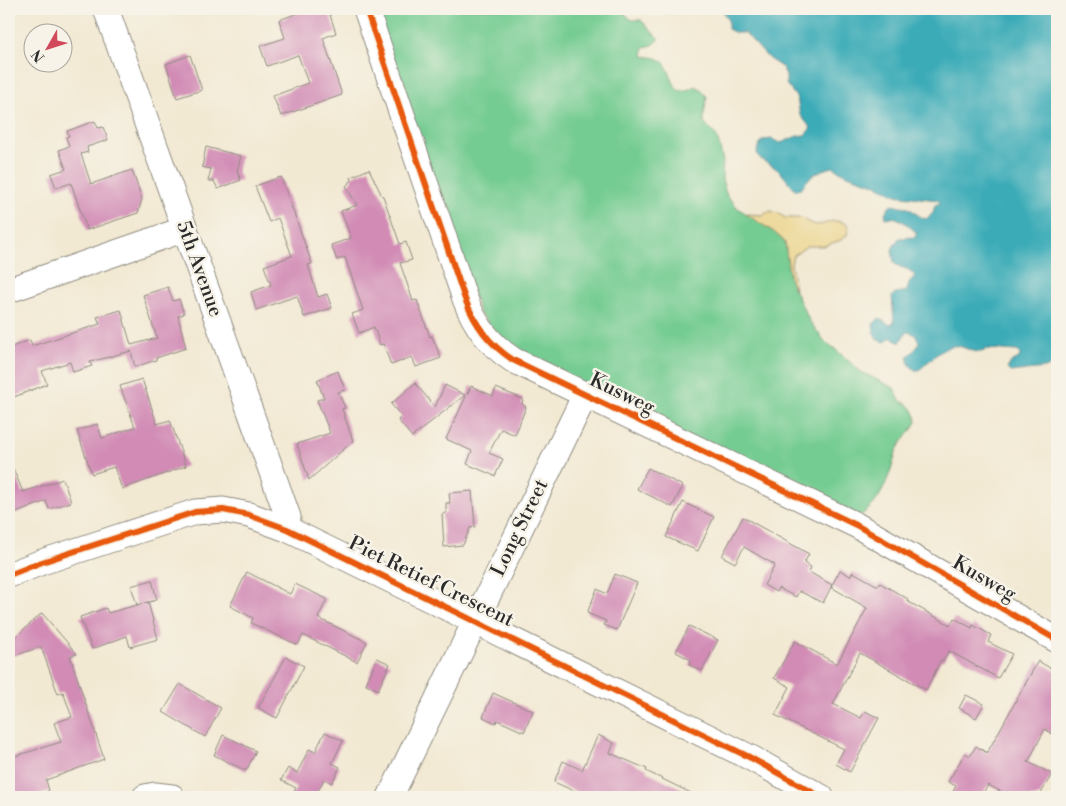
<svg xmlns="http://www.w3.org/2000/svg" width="1066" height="806" viewBox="0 0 1066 806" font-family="'Libre Bodoni',serif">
<rect width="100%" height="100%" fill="#f7f3e8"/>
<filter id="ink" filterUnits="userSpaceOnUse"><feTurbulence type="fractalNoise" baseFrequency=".02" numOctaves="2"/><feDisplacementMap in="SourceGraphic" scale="10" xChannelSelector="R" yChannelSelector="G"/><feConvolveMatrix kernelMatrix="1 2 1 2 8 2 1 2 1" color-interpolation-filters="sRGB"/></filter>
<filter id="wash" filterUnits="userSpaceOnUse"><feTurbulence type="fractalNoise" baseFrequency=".0096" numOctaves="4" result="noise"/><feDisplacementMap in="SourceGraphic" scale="20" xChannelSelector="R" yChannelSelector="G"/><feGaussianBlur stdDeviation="1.12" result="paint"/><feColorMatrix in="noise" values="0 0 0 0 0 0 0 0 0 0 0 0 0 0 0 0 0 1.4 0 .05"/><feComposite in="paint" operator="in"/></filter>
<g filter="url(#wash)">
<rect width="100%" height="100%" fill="#f2e9d3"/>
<path fill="#74cc92" stroke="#507c5e" d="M375,9h248l2,5 7,6h9l18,19 -6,6 -9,2 -1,9c5,1 12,1 16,3 10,4 12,23 19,31h9l8,-4 7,4 5,7 -3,17v9l12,12 3,9 4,17 -1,18 5,17 12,13 35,23 11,10 5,39 20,41 16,21 8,5 27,24 33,16 6,13c11,3 15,10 17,21 -6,10 -15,17 -20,28 -3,6 -3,13 -6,19 -7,21 -15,39 -35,49l-340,-165 -36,-39z"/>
<path fill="#eeda9e" stroke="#8c8264" d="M770,211l8,2 7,5h17c22,18 27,-7 47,8l-2,9 -6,5 -17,6h-17l-14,10 -2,8 4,26 -5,-9 -5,-39 -11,-10 -28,-18 16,1z"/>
<path fill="#3aabb7" stroke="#326b71" d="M721,9h336v354l-12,5 -35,4 -3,-3 4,-7 8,-4 1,-4 -3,-3 -30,-2c-9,9 -23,-5 -35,-3 -12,3 -23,16 -33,24h-4c-5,-4 -8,-7 -7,-14 2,-2 7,-6 9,-9 5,-7 -3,-15 -9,-15l-4,3 -4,8 -7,-5h-4l-3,4 -9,-2 -3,-7 -1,-9 6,-6 11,7 4,-2 -2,-27 3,-3 12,-2 2,-9 6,-6c-7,-10 -13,-6 -21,-13l-2,-14 7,-11 17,-1v-5c-8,-6 -18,-18 -30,-14l-1,-5 5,-8c5,1 13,0 18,3 7,3 9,8 18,11l7,-6 2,-8 5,-2 -2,-3c-12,-1 -24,-3 -36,-4 -8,0 -17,-8 -25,-11 -18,-7 -27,-7 -44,-18 -14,3 -24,9 -32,22l-5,1c-7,-6 -10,-12 -16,-18 -10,-11 -34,-12 -17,-32l9,-1 8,4c10,-3 15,-8 25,-8l6,-7 -11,-13 -3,-17 -11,-14v-8l-3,-8 -14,-9 -24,-26h-9l-8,-4v-9z"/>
<g id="blocks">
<g fill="#d18bb5">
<path d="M309,9h19l8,24 -13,5 19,57 -61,21 -8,-20 35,-13 -10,-28 -31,11 -7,-20 25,-8 -6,-18z"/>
<path d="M190,55l12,35 -25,8 -11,-34z"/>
<path d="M95,121l3,7 5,-1 5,13 -21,7 1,5 -7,2 10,30 41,-14 10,29 -4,14 -51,17 -16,-47 -15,5 -5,-14 15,-5 -7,-19 10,-4 -3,-9 3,-1 -2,-5z"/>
<path d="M206,147l35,9 -4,15 4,9 -23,9 -4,-8h-6l3,-12 -9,-2z"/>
<path d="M369,169l13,27h1l17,48 6,-2 6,18 -12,3 13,38 4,-1 13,37 2,-1 9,22 -25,9 -4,-10 -21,8 -8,-21 -3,1 -6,-18 -15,6 -7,-19 11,-4 -18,-53 -8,3 -6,-15 20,-7 -10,-27 16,-6 -11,-19 6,-6 -1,-3z"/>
<path d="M281,177l31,87 -4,1 10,32 9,-3 5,14 -28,9 -7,-21 -41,14 -5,-18 20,-7 -7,-19 28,-10 -14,-38 -9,4 -14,-36z"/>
<path d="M168,287l5,14 6,-2 5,15 -6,2 8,32 -30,10v2l-21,7 -4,-16 -41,11 2,4 -19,6 -3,-10 -28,9 5,13 -38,15v-51l21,-8 2,6 68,-22 -3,-7 24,-7 10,35 26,-7 -14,-43z"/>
<path d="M338,371l7,19 -7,2 7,16 -3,1 11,32 -44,39 -12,-36 33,-11 -13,-33 7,-2 -7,-18z"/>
<path d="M142,379l15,45 13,-4 16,46 -64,23 -8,-22 -22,7 -15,-43 20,-7 5,14 33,-11 -15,-41z"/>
<path d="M415,383l20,24 10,-22 20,10 -53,42 -14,-17 4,-3 -11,-13z"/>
<path d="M471,386l22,10 3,-8 27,11 -1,5 4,3 -11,28 -14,-6 -12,24 14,6 -8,17 -28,-12 5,-13 -26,-12z"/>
<path d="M9,459l14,33 40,-13 8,23 -22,7 -3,-8 -37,15z"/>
<path d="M648,468l35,18 -11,21 -35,-18z"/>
<path d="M472,491l3,36 -5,1 -7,17 -19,2 -2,-33 4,-1v-10h4l-1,-10z"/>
<path d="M683,502l31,15 -16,34 -32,-14z"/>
<path d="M743,517l66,37 -5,9 7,4 -2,5 23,13 -9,18 -24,-12 -3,6 -18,-9 -2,4 -12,-7 11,-20 -31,-18 -9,16 -13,-7z"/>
<path d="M840,570l10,6 3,-4 25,14 2,-3 28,16 -1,2 43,24 4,-7 18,10 1,-3 18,10 -3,7 24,12 -14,24 -49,-27 -6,10 -2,-1 -15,30 -66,-37 -27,51 28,14 4,-7 14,7 -29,54 -14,-8 8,-15 -69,-34 15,-28 -16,-9 21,-37 42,23 30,-56 -36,-21z"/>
<path d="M247,572l43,22 5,-10 32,15 -9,19 49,24 -10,20 -54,-27 -5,10 -47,-22 2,-5 -23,-12z"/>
<path d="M615,574l22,9 -20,47 -13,-5 2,-4 -19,-8 10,-24 10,5z"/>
<path d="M152,580l5,20 -20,5 -6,-19z"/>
<path d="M148,602l10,37 -28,8 -3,-11 -35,13 -12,-32 26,-9 2,5z"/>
<path d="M42,613l35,41 -7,2 34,103 -58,21 3,11 -19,6h-21v-39l52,-16 -7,-19 18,-6 -9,-25 -5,2 -17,-47 -28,9 -4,-13z"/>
<path d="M689,626l29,14 -16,31 -13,-6 2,-5 -15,-8z"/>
<path d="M286,657l18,9 -27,52 -19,-10z"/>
<path d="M377,658l13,6 -12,26 -12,-6z"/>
<path d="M1038,661l19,11v53l-5,9 -7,-5 -17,33 24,12 -13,23h-27l-24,-12 -7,12h-31l6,-11 -8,-4 17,-29 5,3 6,-10 11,7z"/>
<path d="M180,684l41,24 -16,29 -42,-25z"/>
<path d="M493,693l40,18 -9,21 -27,-12 -1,3 -13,-6z"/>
<path d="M966,695l18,9 -8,14 -17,-10z"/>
<path d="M325,732l18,9 -11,22 8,4 -8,16 -8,-4 -9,18h-24l5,-9 -15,-8 7,-12 9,5 12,-24 6,3z"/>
<path d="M223,735l33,16 -10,20 -32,-16z"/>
<path d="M598,735l16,8 -4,10 37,16 -1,2 53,26h-111l-34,-15 9,-21 19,9z"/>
</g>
</g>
</g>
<g filter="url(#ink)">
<use href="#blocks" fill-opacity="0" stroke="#8e8a7f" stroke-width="1"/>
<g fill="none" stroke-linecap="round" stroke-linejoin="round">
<defs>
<g id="minor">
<path d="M106,9l182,508 -1,12"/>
<path d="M366,9l99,290c10,26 24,45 48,61l343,165 201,115"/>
<path d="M9,290l176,-61"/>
<path d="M9,575l33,-13 153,-50 28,-2 26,5 38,14 187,92 277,137 70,39"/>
<path d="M145,797l10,-2 17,2"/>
<path d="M390,797l195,-402"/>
</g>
</defs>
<use href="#minor" stroke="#8e8a7f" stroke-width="27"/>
<use href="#minor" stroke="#fff" stroke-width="25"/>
<defs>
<g id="cycleway">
<path d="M366,9l99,290c10,26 24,45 48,61l343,165 201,115"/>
<path d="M9,575l33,-13 153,-50 28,-2 26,5 38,14 187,92 277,137 70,39"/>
</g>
</defs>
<use href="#cycleway" stroke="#f7f3e8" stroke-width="9"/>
<use href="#cycleway" stroke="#e8590c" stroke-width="6"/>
</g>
</g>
<g text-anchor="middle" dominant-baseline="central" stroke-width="5" stroke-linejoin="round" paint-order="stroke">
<g font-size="20" fill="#2b2b2b" stroke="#f7f3e8">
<text transform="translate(199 269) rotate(70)">5th Avenue</text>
<text transform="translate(622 394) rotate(26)">Kusweg</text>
<text transform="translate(520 528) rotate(-64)">Long Street</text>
<text transform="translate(984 579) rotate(30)">Kusweg</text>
<text transform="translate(431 582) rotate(26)">Piet Retief Crescent</text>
</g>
</g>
<rect width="1066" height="806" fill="none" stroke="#f7f3e8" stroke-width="30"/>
<g transform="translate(48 48) rotate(231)"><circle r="24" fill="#f7f3e8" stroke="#a5a39c"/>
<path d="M0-4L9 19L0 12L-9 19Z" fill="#d1495b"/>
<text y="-8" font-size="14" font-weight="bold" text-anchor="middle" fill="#2b2b2b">N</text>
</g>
</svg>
